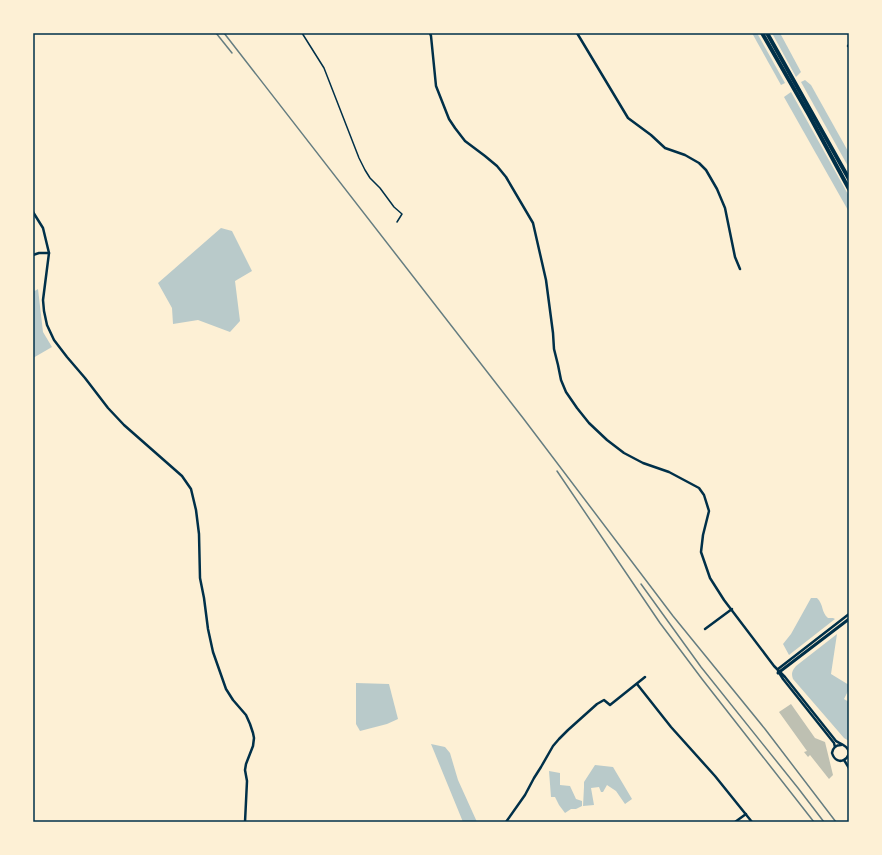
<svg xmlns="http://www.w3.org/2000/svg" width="882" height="855" viewBox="0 0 882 855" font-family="'Nunito Sans',sans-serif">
<rect width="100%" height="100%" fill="#fdf0d5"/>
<g fill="#b9caca">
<path d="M752,33h5l28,50 -4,2z"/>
<path d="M772,33h8l21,39 -5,5z"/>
<path d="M805,80l6,5 38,68v15l-48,-86z"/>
<path d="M791,92l58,104v16l-65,-115z"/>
<path d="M221,228l11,3 20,40 -17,10 5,40 -10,11 -32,-12 -25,4 -1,-16 -14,-25z"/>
<path d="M38,289l5,43 9,15 -19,11v-66z"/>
<path d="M811,598h6c7,7 4,14 11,20h5l2,1 -46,36 -6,-11 8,-10z"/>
<path d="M837,634l-6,40 18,11v4l-5,10 5,3v39l-5,-3 -51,-59c-2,-6 -1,-8 3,-13z"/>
<path d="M356,683l33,1 9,35 -11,5 -27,7 -4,-7z"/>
<path d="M431,744l14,3 5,6 8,27 19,42h-14z"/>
<path d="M595,765l18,2 19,32 -7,5 -9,-13 -9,-6 -4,7h-2l-2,-5 -8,1 3,17 -11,1 1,-19v-5z"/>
<path d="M549,771l11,2v12l10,1 6,13 6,2v5l-6,3h-5l-6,4 -6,-8 -4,-8h-4z"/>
</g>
<path fill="#bec0b2" d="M791,704l24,34 10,4 8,33 -4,4 -19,-24 -2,2 -4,-5 3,-1 -28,-39z"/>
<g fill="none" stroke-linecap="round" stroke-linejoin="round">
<path stroke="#003049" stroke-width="1.5" d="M302,33l22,35 35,90 6,12 5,8 10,10 14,19 8,7 -5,8"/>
<g stroke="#003049" stroke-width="2.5">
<path d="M430,33l1,3 5,50 13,33 6,9 10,13 20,15 12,10 9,11 27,46 13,57 7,53 1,16 4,16 3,15 5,12 11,16 12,15 18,17 17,13 19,10 26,9 30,16 5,7 5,16 -6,24 -2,17 9,26 14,22 50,66 11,11 51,64c3,2 9,4 11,7 7,9 -10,21 -15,5 1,-5 3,-8 9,-8"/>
<path d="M577,33l51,85 23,17 14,13 20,7 14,8 7,7 11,19 8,19 10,49 5,12"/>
<path d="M848,46l1,-1"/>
<path d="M33,212l10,16 6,25 -6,47 1,11 3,14 7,15 13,17 18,21 23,30 16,17 58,51 9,13 5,21 3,24 1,44 4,20 4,31 5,23 13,37 7,11 13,15 4,9 3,9 1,5 -1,8 -7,18 -1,6 2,11 -2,41"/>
<path d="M33,255l6,-2h10"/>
<path d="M705,629l27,-20"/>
<path d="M778,669l71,-55"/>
<path d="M778,671l5,8 51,64 1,4"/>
<path d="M637,684l34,43 44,49 37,46"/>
<path d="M844,760l5,8"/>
<path d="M506,822l19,-27 9,-17 7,-11 12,-21 6,-7 9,-9 29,-26 7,-4 6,5 35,-28"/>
<path d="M735,822l11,-8"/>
</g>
<path stroke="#003049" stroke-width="3" d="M778,673l71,-54"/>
<g stroke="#003049" stroke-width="4">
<path d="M762,33l47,82 40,74"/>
<path d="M767,33l82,146"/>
</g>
<g stroke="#657d81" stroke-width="1.5">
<path d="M216,33l16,20"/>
<path d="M224,33l299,385 150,198 92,113 71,93"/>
<path d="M557,471l103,152 42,56 112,143"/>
<path d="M641,584l60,83 97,121 26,34"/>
</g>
</g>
<rect width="882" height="855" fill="none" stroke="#fdf0d5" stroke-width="68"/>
<rect x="34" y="34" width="814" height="787" fill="none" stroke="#003049" stroke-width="1.5"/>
</svg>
